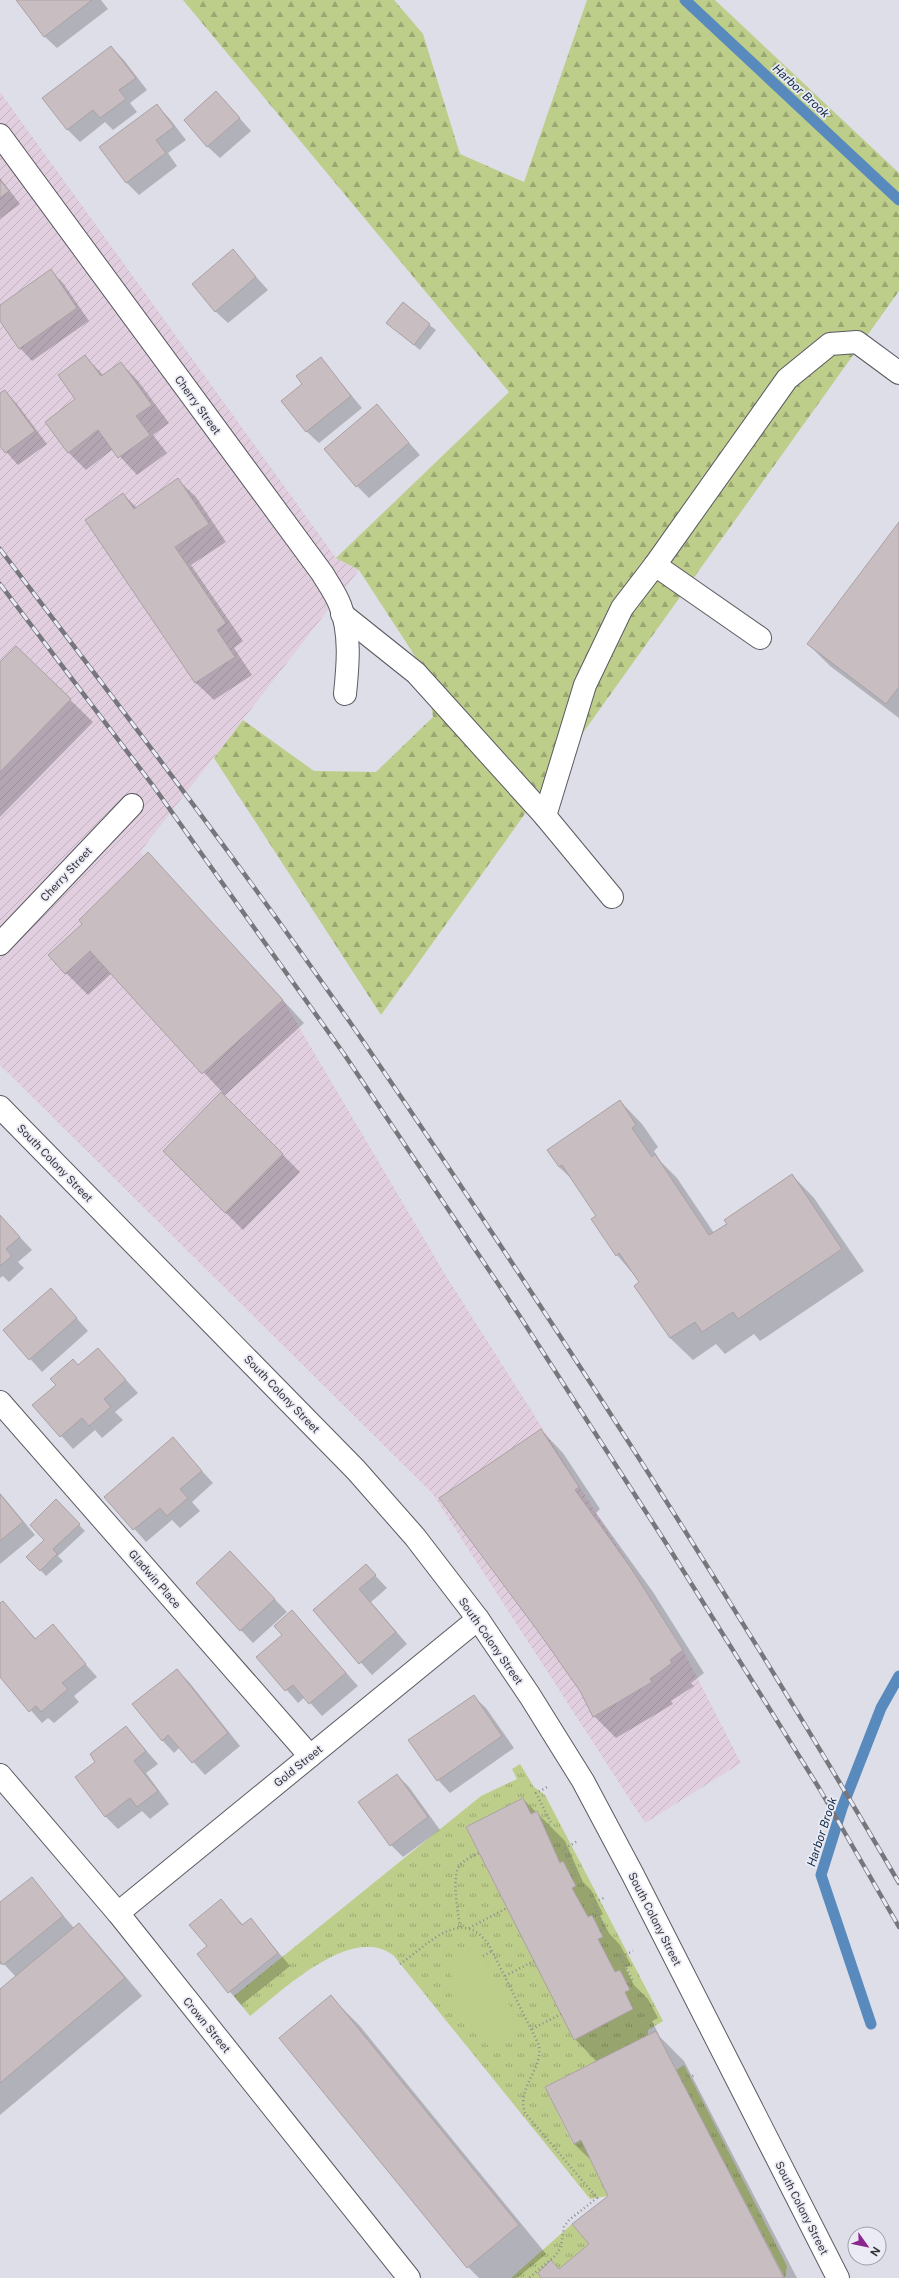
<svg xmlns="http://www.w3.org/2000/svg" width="899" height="2278" viewBox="0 0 899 2278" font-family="'Public Sans',sans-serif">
<defs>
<pattern id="industrial-furrows" width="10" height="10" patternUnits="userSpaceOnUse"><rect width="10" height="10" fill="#e1cfdf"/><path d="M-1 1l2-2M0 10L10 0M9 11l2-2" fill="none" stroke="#c2b2c0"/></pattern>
<pattern id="grass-tufts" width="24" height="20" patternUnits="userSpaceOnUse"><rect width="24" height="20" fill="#bdcd8a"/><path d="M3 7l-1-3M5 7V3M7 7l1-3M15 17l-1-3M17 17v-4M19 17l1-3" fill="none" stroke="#9aa772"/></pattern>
<pattern id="forest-firs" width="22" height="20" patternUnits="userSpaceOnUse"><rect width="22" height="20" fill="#bdcd8a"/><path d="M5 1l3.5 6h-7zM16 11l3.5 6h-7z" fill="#9aa772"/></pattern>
</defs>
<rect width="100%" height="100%" fill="#dedee8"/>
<path fill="url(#industrial-furrows)" d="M0,92l336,466 23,12 -219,282 143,148 163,276 237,374 58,113 -96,60 -213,-330 -432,-428z"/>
<g fill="url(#grass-tufts)" fill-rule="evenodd">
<path d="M520,1764l14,23 11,8 118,226 -15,9v6l-103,51 28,57 8,-4 27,56 -18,3 -196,-243c-41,-34 -112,35 -144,60l-16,-20 247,-200 36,-17 -5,-10zM523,1798l8,16 6,-3 23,52 3,-2 13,25 -4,2 16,29 4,-2 11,22 -5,2 17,33 5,-2 10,19 -5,3 8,17 -58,31 -109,-213z"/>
<path d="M684,2065l103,201 -2,12 -109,-208z"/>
<path d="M572,2224l17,20 -30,25 -8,-9 -13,13 3,5h-30z"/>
</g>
<path fill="url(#forest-firs)" d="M183,0h211l29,34 37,120 64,28 63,-182h128l184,173v118l-518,724 -167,-257 29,-38 71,51 62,1 57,-55 -7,-44 -67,-103 -23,-12 173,-166z"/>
<path fill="#bdcd8a" d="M472,1947l11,9 38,71 -31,21 -38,-46 -1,-38z"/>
<g fill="#0003">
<path d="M17,0h84l7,9 -51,39 -13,-12z"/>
<path d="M111,47l12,12 24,31 -17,13 7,9 -24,18 -8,-8 -25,20 -12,-12 -24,-32z"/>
<path d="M228,105l23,26 -31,27 -13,-12z"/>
<path d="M157,106l12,12 17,22 -18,13 9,13 -38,29 -13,-13z"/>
<path d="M0,178l20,26 -20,15z"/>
<path d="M233,251l35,39 -40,33 -13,-12z"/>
<path d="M51,271l12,12 26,38 -57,40 -12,-13 -20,-28v-14z"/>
<path d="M403,304l33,26 -16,20 -33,-27z"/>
<path d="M85,356l19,20 17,-13 17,18 31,42 -16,12 14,18 -30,22 -24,-26 -27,21 -18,-18z"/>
<path d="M321,359l41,49 -43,35 -13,-12 -2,-47z"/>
<path d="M5,391l12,13 30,40 -29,21 -18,-20v-50z"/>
<path d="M376,406l44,49 -51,43 -12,-12z"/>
<path d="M178,480l18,17 30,45 -35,23 52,76 -9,7 18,27 -38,25 -18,-17 -110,-163 37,-26 14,14z"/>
<path d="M899,524v194l-69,-52 -22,-22z"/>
<path d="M16,647l77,75 -93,95v-153z"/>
<path d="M148,854l156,169 -80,73 76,76 -57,58 -79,-79 58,-59 -110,-119 -24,22 -22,-22 17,-49z"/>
<path d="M620,1101l22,23 16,23 -4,4 7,11 16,16 37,55 78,-58 22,23 50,73 -104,70 -6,-7 -29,20 -9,-10 -23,16 -23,-22 -29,-55 -24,-28 -24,-36 4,-3 -23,-35 -15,-14z"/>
<path d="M0,1216l32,34 -14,12 6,6 -15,14 -6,-6 -3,2z"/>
<path d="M51,1289l37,42 -46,41 -38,-42z"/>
<path d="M98,1349l40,44 -23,19 8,8 -21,18 -7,-8 -22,19 -39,-44z"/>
<path d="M541,1430l22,23 37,56 -4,4 57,79 51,81 -13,10 3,3 -23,15 2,3 -57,34 -22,-22 -13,-26z"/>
<path d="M173,1439l40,44 -21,19 8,9 -20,17 -8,-8 -26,22 -40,-45z"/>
<path d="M0,1493l35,42 -35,29z"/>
<path d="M56,1501l29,30 -27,25 5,5 -17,15 -18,-19 17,-17z"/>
<path d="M242,1565l45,47 -34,31 -56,-60z"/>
<path d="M366,1566l21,22 -16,14 36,42 -35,31 -58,-65z"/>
<path d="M3,1602l33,37 16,-13 45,51 -23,19 5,6 -25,21 -6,-5 -6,5 -42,-48v-70z"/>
<path d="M292,1612l66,74 -36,30 -17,-19 -7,6 -40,-46 26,-22z"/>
<path d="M177,1670l12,12 51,64 -35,29 -25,-28 -6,6 -12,-13z"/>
<path d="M473,1696l13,12 28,40 -64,45 -12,-13z"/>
<path d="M126,1727l32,37 -12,9 23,31 -19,15 -8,-8 -24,18 -12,-12 -30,-39 20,-16z"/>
<path d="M397,1775l12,12 31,43 -37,27 -12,-12z"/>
<path d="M523,1799l42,42 18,41 8,8 12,24 -3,2 9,17 11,12 11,20 -6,3 9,17 14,14 10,19 -6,3 8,16 24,24 113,217h-254l8,-17 9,9 30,-25 19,-49 -16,-34 -19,-18 23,-82 -22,-23z"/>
<path d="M31,1878l43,50 5,-4 17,18 46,54 -142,119v-125l16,-13 -13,-14 -3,2v-61z"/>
<path d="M221,1900l22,25 8,-5 39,46 -49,39 -43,-51 10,-8z"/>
<path d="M331,1997l28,28 187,229 -29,24h-38l-11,-11z"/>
</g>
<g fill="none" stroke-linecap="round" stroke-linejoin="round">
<g stroke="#598abd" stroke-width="11">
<path d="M685,0l214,200"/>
<path d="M871,2024l-50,-149 21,-67 39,-100 18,-32"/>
</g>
</g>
<g fill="#c8bdc1" stroke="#aba1a4">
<path d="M16,0h76l-48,37z"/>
<path d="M111,46l25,32 -17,12 7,9 -26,19 -7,-8 -26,20 -25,-32z"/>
<path d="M216,91l24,27 -33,29 -23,-27z"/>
<path d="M157,104l17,23 -18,13 10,13 -40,30 -27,-36z"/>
<path d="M0,180l9,11 -9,7z"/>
<path d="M233,249l23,28 -41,35 -23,-28z"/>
<path d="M51,269l26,39 -58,41 -19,-28v-16z"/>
<path d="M403,302l27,22 -16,21 -28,-22z"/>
<path d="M85,355l16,21 20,-14 31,43 -16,11 14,19 -32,23 -20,-28 -30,23 -23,-31 30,-23 -17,-24z"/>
<path d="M321,357l30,39 -45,36 -25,-31 21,-17 -6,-8z"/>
<path d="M5,390l30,41 -30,22 -5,-7v-53z"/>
<path d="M377,404l32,39 -53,44 -32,-38z"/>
<path d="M178,478l31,46 -34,23 51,76 -9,7 18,27 -40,26 -110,-163 38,-27 11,16z"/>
<path d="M899,522v165l-13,17 -79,-60z"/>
<path d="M16,646l55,53 -71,73v-110z"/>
<path d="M148,852l135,148 -81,74 -112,-123 -25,23 -17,-19 34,-31 -3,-4z"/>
<path d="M221,1092l62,62 -58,59 -62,-62z"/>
<path d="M620,1100l16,25 -4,3 20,29 3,-3 54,81 18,-11 -3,-4 68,-46 50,75 -104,70 -5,-7 -31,20 -7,-10 -25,16 -36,-52 5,-4 -20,-29 -3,3 -25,-37 5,-3 -34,-51 -3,2 -12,-17z"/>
<path d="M0,1215l20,22 -14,12 6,7 -12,10z"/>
<path d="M51,1288l26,30 -48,42 -26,-30z"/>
<path d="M98,1348l28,32 -22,19 7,8 -22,19 -7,-8 -22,19 -28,-32 24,-20 -6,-6 23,-20 5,6z"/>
<path d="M541,1429l38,58 -4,3 56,78 52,82 -13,10 2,3 -22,16 2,3 -59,35 -13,-26 -40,-57 -101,-136z"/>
<path d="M173,1437l29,34 -22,18 8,9 -21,18 -7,-8 -27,22 -29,-33z"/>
<path d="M0,1494l23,28 -23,19z"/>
<path d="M56,1499l24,25 -27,25 4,5 -17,17 -14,-14 18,-17 -14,-15z"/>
<path d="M230,1551l45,48 -35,32 -44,-48z"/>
<path d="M366,1564l10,11 -17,14 37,43 -37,32 -46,-54z"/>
<path d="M3,1601l32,38 18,-15 33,40 -24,19 6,6 -27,23 -5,-6 -7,6 -29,-35v-74z"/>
<path d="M292,1610l54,63 -37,31 -16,-19 -8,6 -29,-34 26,-22 -8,-9z"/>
<path d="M177,1669l51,64 -36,30 -24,-28 -6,6 -30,-37z"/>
<path d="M474,1695l28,41 -65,45 -29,-41z"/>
<path d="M126,1726l20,25 -12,10 24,30 -21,16 -7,-9 -25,19 -30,-40 20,-15 -5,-8z"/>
<path d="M397,1774l31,43 -38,29 -32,-44z"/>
<path d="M523,1798l8,16 6,-3 23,52 3,-2 13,25 -4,2 16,29 4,-2 11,22 -5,2 17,33 5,-2 10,20 -5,2 8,17 -59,31 -108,-213z"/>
<path d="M32,1877l31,39 -60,49 -3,-4v-59z"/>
<path d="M221,1899l21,26 9,-7 27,35 -50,40 -31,-39 10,-8 -18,-21z"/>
<path d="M79,1923l46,55 -125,105v-94z"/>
<path d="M331,1995l188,230 -52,43 -188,-230z"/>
<path d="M656,2031l20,39 108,208h-243l-3,-5 13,-13 8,9 30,-25 -17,-20 36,-28 -27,-56 -7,4 -29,-57z"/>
</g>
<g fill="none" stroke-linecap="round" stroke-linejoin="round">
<defs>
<g id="minor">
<path d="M0,135l322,438c6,10 14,21 18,32 11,28 8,60 5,89"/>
<path d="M655,565l132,-186 43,-35 27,-2 42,31"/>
<path d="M342,614l74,59 129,143"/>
<path d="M612,897l-67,-81 40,-131 37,-77 33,-43 105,73"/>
<path d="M0,944l132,-139"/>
<path d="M0,1107l356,363 59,67 63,82 52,77 53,85 50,94 205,403"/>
<path d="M0,1402l310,354"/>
<path d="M0,1775l118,138 291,365"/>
<path d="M118,1913l360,-294"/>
</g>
</defs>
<use href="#minor" stroke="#5a5a62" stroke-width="24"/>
<g stroke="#8d8d94" stroke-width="2.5" stroke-dasharray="1 3" stroke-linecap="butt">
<path d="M545,1827l6,-4 -15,-30 13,-7"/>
<path d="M572,1878l4,-3 -13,-26 15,-8"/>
<path d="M460,1927c-2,-15 -9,-51 0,-62 4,-5 13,-9 19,-12"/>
<path d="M469,1928l38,-20"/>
<path d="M600,1931l5,-3 -12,-25 13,-6"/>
<path d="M483,1956l9,-5"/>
<path d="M400,1964c29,-20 63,-60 90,-17l49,98c4,25 -23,43 -14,68l72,85 -28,22 -5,7 -3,20 -6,9 -26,22"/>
<path d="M505,1976l29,-15"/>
<path d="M627,1984l6,-3 -13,-24 13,-6"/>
<path d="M532,2029l29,-15"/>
<path d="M682,2082l14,-8"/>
</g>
<use href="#minor" stroke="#fff" stroke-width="22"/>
<defs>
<g id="rail">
<path d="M0,549c124,163 249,326 365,495 187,274 367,553 534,839"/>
<path d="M0,584l154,203 190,267 175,261 145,225 155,248 80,139"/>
</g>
</defs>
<use href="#rail" stroke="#76767c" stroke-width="4.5"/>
<use href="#rail" stroke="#ebebf5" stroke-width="3" stroke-dasharray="9" stroke-linecap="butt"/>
</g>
<g text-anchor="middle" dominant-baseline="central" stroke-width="3.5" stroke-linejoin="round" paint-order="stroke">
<g font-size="11" fill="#353539" stroke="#ebebf5">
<text transform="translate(198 405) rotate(54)">Cherry Street</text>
<text transform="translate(66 874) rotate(-47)">Cherry Street</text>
<text transform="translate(55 1163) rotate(46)">South Colony Street</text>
<text transform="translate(282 1394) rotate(46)">South Colony Street</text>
<text transform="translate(155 1579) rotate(49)">Gladwin Place</text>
<text transform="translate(491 1641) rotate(55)">South Colony Street</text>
<text transform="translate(298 1766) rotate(-39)">Gold Street</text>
<text transform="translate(655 1919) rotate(63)">South Colony Street</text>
<text transform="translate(207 2025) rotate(51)">Crown Street</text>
<text transform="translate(802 2208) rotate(63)">South Colony Street</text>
</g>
<g font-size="12" font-style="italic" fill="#112d49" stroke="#ebebf5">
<text transform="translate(801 91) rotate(43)">Harbor Brook</text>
<text transform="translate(822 1832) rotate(-72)">Harbor Brook</text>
</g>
</g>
<g transform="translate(867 2246) rotate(123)"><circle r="19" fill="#ebebf5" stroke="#a2a2aa"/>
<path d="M0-3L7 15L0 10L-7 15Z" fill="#8a268e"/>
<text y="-6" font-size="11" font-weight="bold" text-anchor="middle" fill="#353539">N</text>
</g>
</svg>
